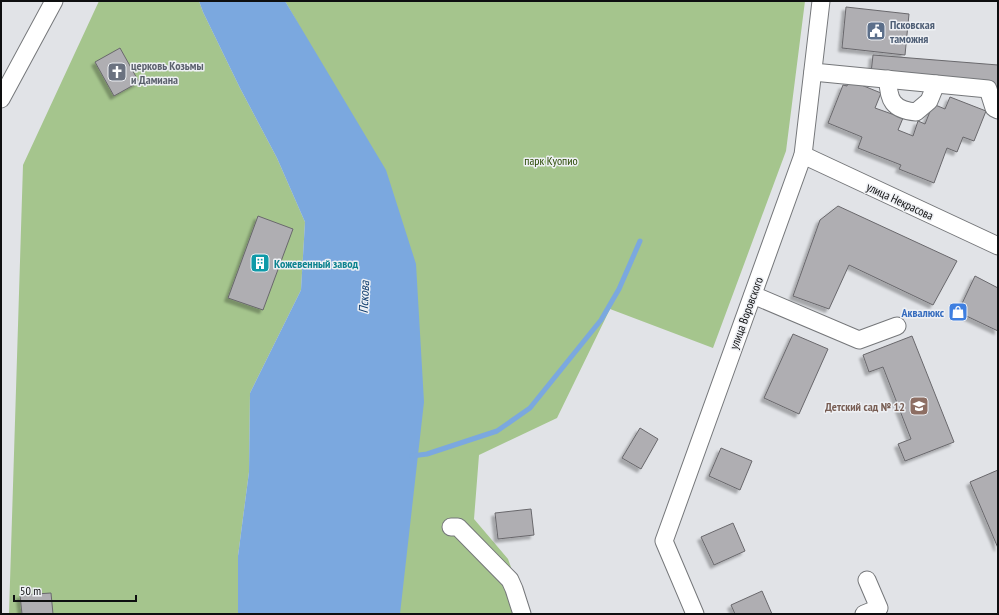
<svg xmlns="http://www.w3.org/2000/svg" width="999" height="615" viewBox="0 0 999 615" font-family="'PT Sans Narrow',sans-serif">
<defs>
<filter id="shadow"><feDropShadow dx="-3.5" dy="3.5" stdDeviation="1" flood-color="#0004"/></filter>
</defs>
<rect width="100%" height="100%" fill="#e1e3e7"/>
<g fill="#a5c58d">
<path d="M99,1h100l4,11 37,76 37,70 28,64 -4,68 -51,103 -1,79 -11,84v58h-229l14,-449z"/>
<path d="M285,1h520l-19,150 -73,197 -103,-39 -53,109 -78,37 -5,64 34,40 20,55h-128l-99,-585z"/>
</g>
<path fill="#7ba8df" d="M199,1h86l101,169 30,94 8,138 -24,212h-162v-58l11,-84 1,-79 51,-103 4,-68 -28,-64 -37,-70 -37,-76z"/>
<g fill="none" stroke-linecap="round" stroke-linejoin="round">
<path stroke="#7ba8df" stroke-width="5" d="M412,456l15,-2 70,-23 33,-23 71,-88 18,-31 21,-48"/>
</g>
<g fill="#afaeb2" stroke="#69686c" filter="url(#shadow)">
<path d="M846,7l63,7 -4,41 -63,-7z"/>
<path d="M120,48l19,34 -25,14 -19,-34z"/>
<path d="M873,55l125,10v34l-4,-17 -123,-9z"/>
<path d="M849,80l32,13 -6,15 28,10 -5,12 15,6 5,-15 7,3 8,-20 12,5 5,-12 36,14 -12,30 -11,-4 -6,15 -10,-4 -13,35 -35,-14 2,-4 -43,-17 4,-11 -34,-14 15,-38 4,1z"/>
<path d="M838,206l119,55 -24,44 -84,-40 -20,44 -36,-13 27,-76z"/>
<path d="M258,216l35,13 -30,81 -35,-12z"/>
<path d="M975,276l23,12v43l-40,-19z"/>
<path d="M793,334l35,15 -29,65 -35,-16z"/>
<path d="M912,336l42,106 -49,19 -7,-17 13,-5 -28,-72 -14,5 -6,-17z"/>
<path d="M640,428l18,11 -17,30 -19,-11z"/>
<path d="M721,448l31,13 -12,29 -31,-14z"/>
<path d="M998,470v78l-28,-66z"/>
<path d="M531,509l3,26 -36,4 -3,-26z"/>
<path d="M733,523l12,28 -31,14 -13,-28z"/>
<path d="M762,591l10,23h-37l-4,-9z"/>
<path d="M51,593l2,21h-31l-2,-19z"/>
</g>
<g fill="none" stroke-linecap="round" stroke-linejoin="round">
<defs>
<g id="minor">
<path d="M813,72l175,17 6,19 4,2"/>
<path d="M888,79c0,21 5,31 28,33l13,-11 7,-17"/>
<path d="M1,99l53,-98"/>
<path d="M803,155l195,91"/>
<path d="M753,295l106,45 38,-14"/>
<path d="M451,527h7l52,53 4,9 8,25"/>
<path d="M695,614l-31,-73 139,-386 18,-154"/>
<path d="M864,614l15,-6 -12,-28"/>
</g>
</defs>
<use href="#minor" stroke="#75777a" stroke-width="19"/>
<use href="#minor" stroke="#fff" stroke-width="17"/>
</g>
<defs>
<symbol id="civic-square" viewBox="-11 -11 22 22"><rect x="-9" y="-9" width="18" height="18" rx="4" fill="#5c6f8a" stroke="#eef0f4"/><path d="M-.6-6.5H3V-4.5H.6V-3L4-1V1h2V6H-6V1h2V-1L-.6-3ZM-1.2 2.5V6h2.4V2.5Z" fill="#fff"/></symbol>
<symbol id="church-square" viewBox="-11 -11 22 22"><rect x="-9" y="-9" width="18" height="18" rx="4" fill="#6b7280" stroke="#eef0f4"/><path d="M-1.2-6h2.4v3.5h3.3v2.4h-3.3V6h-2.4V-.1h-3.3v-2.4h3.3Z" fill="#fff"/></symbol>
<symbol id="building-square" viewBox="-11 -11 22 22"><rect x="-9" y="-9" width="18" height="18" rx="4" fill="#0f9aa8" stroke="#eef0f4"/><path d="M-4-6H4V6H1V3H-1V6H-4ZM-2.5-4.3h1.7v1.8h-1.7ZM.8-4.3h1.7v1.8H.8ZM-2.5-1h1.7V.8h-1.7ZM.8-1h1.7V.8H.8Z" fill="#fff"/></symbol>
<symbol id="shop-square" viewBox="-11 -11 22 22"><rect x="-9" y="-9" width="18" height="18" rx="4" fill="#3f7fe0" stroke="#eef0f4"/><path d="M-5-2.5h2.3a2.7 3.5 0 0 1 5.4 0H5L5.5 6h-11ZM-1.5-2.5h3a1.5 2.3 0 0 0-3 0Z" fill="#fff"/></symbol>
<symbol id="school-square" viewBox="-11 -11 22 22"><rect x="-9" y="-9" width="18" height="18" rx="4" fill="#8d6e63" stroke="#eef0f4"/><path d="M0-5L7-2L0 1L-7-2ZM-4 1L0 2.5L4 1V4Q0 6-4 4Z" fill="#fff"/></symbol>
</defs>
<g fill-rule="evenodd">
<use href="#civic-square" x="865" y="20" width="22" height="22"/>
<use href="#church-square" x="106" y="61" width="22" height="22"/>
<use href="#building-square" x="249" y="252" width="22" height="22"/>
<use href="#shop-square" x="947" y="301" width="22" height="22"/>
<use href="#school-square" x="908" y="395" width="22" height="22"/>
</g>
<g text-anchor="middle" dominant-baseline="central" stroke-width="3" stroke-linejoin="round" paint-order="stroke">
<g font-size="12" font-weight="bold" fill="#4e5e75" stroke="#eef0f4" text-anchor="start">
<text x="890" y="24">Псковская<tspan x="890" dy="14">таможня</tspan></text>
</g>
<g font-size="12" font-weight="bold" fill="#5b616d" stroke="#eef0f4" text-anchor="start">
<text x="131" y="65">церковь Козьмы<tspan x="131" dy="14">и Дамиана</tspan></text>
</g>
<g font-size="12" fill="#2c4b07" stroke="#eef0f4">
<text x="551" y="160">парк Куопио</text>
</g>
<g font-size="12" fill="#0e0f10" stroke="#eef0f4">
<text transform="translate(900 201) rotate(25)">улица Некрасова</text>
<text transform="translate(746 313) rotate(-70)">улица Воровского</text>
</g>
<g font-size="12" font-weight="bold" fill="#0d838f" stroke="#eef0f4" text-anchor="start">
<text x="274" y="263">Кожевенный завод</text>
</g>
<g font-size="12" font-weight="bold" fill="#366cbe" stroke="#eef0f4" text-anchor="end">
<text x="944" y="312">Аквалюкс</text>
</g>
<g font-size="12" font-weight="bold" fill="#785e54" stroke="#eef0f4" text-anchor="end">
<text x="905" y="406">Детский сад № 12</text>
</g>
<g font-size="13" font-style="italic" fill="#0c3a6c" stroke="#eef0f4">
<text transform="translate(364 297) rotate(-87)">Пскова</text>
</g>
</g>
<rect width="999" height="615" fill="none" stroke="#0e0f10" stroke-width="4"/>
<path d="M14 595v6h122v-6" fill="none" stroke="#0e0f10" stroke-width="2"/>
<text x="20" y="595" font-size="12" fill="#0e0f10" stroke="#eef0f4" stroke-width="3" paint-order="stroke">50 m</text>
</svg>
